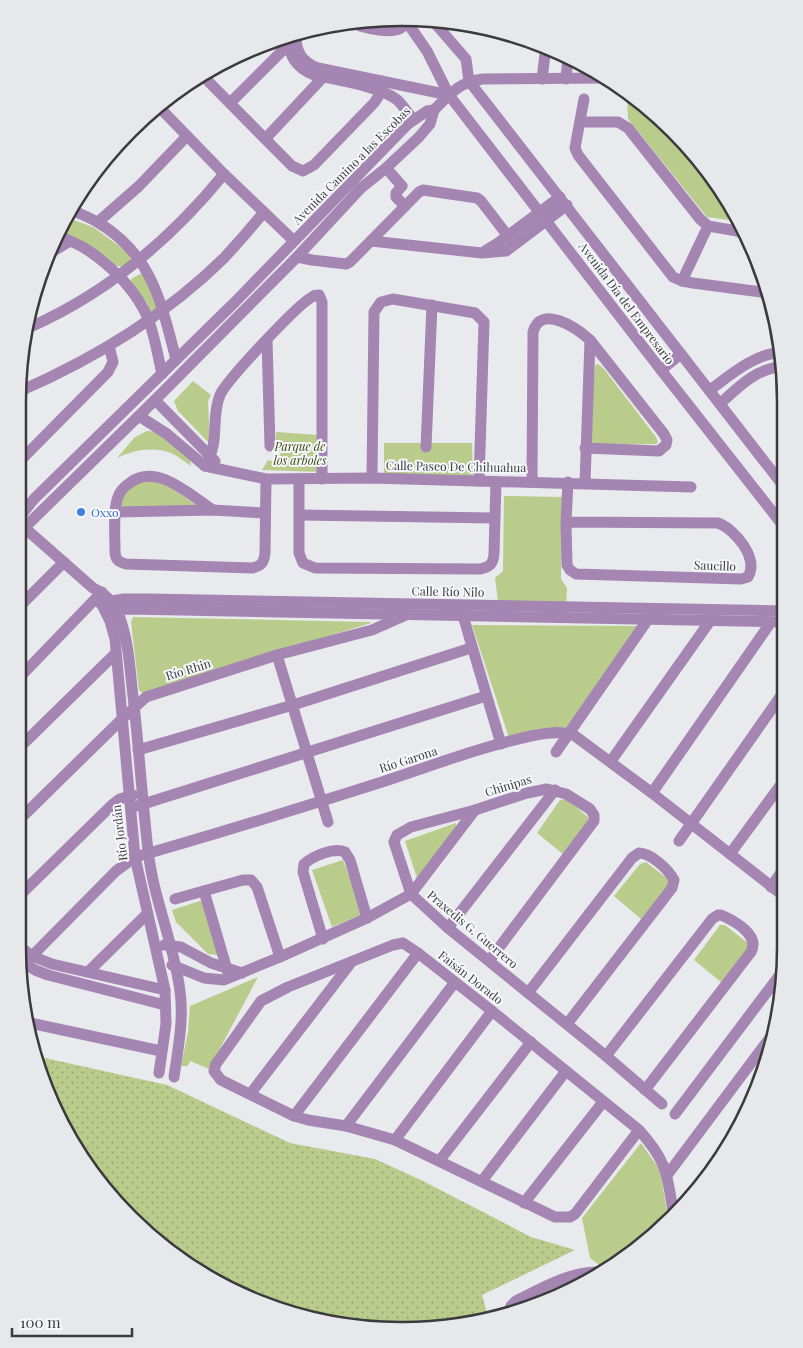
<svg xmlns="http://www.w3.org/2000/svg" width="803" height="1348" viewBox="0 0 803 1348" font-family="'Playfair Display',serif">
<defs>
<pattern id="grass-dots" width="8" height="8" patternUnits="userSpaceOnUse" patternTransform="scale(1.25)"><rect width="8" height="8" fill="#b9cc8c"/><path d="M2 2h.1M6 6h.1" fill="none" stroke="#98a774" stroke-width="1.8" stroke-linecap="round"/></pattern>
</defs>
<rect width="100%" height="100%" fill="#e9eaee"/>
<path fill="url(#grass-dots)" d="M36,1056l131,29 123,58 85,16 46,21 110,57 44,13 -93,45 6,21 -87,14 -123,-20 -110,-59 -71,-71 -59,-110z"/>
<g fill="#b9cc8c">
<path d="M627,93l63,55 38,53v19l-21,-3 -79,-98z"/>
<path d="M68,218l25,9 37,27 1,9 -8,4 -9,-2 -53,-33z"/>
<path d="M142,273l18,35 -8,7 -5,-12 -16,-19v-5z"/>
<path d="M598,364l6,5 52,68 2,5 -2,2 -64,1 -1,-41 4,-39z"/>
<path d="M193,381l18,14 -3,6 2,43 -32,-33 -4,-10z"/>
<path d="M147,431l10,1 33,28 1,6c-6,-4 -13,-10 -20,-13 -17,-7 -39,-3 -54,5l18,-21z"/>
<path d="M276,432l42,3 4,37 -60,-2 6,-10 8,2 5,-9 -5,-6z"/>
<path d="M384,443h88l1,34 -89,-2z"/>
<path d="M155,480l20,10 22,16 -74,1 -3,-3 3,-9 16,-14z"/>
<path d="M504,496l58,1 -1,82 6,9 -1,16 -68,-2 -3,-24 8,-7z"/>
<path d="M133,617l236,5 2,1 -229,70 -3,-3 -8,-68z"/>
<path d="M472,625l166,1 -67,102 -15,-1 -47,11z"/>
<path d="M566,799l22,18v8l-24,30 -27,-22 23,-33z"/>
<path d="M456,823v7l-39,48 -12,-37z"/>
<path d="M343,860l20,54 -31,13 -20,-57z"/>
<path d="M646,862l23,18 1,4 -28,36 -28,-24 26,-32z"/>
<path d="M203,900l15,55 -10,-1 -32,-32 -4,-12z"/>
<path d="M720,925h5l24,19v5l-28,33 -27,-22z"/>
<path d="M258,977l-49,92 -19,-8 -2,5h-7l7,-34 2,-26z"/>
<path d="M641,1143l19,27 8,47 -33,34 -32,17 -13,-10 -8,-40z"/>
</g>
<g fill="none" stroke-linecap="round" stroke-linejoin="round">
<g stroke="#a586b3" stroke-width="11">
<path d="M404,18l23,33 22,44 212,275 124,158"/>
<path d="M433,21l33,38 3,22c106,135 211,271 316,407"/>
<path d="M357,22l3,4c10,3 32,8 41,2 3,-2 5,-7 7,-10"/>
<path d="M296,34c-1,17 6,28 22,34l131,27"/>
<path d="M289,38c-1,19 8,30 25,37 22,5 64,11 82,24 8,6 10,14 18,20"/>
<path d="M275,41l14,3 5,-2"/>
<path d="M202,75l90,91 11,5 11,-6 60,-62 4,-6 4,-16"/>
<path d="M542,79l4,-33"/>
<path d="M566,79l2,-22"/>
<path d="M584,99l-9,49 3,7 95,122 9,4 11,2 76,10"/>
<path d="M230,103l59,-59"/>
<path d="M159,107l65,67 70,67"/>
<path d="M434,110c16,-16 25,-28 49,-31l124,-1"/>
<path d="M580,122h38l10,6 72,91 8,7 35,6"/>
<path d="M266,138l61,-65"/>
<path d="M386,168l16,18 -6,7v4l9,9"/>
<path d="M71,210c10,4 20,8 28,13 54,33 62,80 77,136"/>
<path d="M738,218v13"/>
<path d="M98,222l41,-36 48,-50"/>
<path d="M59,236c9,4 19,8 27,13 26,17 52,43 63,72 6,17 9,35 13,53"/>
<path d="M371,241l111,12 24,-2 61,-46"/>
<path d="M485,251l13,-8 62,-46"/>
<path d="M50,253l20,-12"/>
<path d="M297,257l15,3 34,4 4,-2 69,-70 4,-2 54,8 4,3 33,43"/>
<path d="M682,281l26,-55"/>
<path d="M28,328c78,-34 143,-89 196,-154"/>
<path d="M267,340l3,106"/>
<path d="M661,370l20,-16"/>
<path d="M710,390c19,-14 47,-38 71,-37"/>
<path d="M18,392c76,-33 147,-76 206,-134 14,-15 27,-30 40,-46"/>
<path d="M155,400l60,61"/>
<path d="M721,403c17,-16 37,-36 62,-36"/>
<path d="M139,416l28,18 38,32 61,13 106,-1 319,9"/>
<path d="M426,447l6,-142"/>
<path d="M18,463l90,-91 5,-10 -4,-16"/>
<path d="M205,466c16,-26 5,-46 15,-71 6,-14 77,-90 92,-98 3,-2 3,-2 7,-2l3,7v177"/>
<path d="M372,478l2,-166 7,-10 12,-3 82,14 9,9 -5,159"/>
<path d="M299,479v74l4,10 12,5 165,1c10,-2 13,-5 14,-15l2,-72"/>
<path d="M532,481l1,-149c8,-29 45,-3 57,8l74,94 3,6 -1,5 -7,6 -74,-3"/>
<path d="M585,483l5,-143"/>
<path d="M213,510c-23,-15 -56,-47 -82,-28 -6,4 -11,8 -13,15 -5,13 -3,39 -3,54 0,8 3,11 11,13l126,4c10,-2 12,-6 13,-15l1,-74"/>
<path d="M116,512l97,-2 51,3"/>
<path d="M300,515l194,3"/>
<path d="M18,519l16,-20 201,-197 173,-178 19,-13 7,-1"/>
<path d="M18,522l75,66c15,7 23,17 28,33 8,24 9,50 12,75 6,51 9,103 15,154 5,48 26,93 32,141 4,28 -2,58 -6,86"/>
<path d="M566,522l152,1c17,6 41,35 30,54l-7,2 -165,-5 -6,-4 -3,-5 -1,-43 2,-40"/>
<path d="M18,534l137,-134 142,-143 64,-69 25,-20 33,-31 11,-13 4,-14"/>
<path d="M100,603l24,-4h25l636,12"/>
<path d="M102,605l8,16 5,18 20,218 30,133 1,34 -7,49"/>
<path d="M18,608l46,-46"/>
<path d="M461,609l40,135"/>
<path d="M105,610l25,-1 655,13"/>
<path d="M277,655l51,167"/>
<path d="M18,679l84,-87"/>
<path d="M18,749l98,-96"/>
<path d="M138,750l155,-45 178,-57"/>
<path d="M556,752l95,-137"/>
<path d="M611,761l99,-140"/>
<path d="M652,793l119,-171"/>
<path d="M137,806l349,-110"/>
<path d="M18,821l104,-102 24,-22 131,-42 95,-25 34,-15"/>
<path d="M679,841l106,-151"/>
<path d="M730,854l55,-75"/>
<path d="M771,887l14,-20"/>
<path d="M204,891l24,82"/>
<path d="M18,897l94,-92 8,-6 13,-4"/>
<path d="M175,899l68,-19h8l6,7 23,70"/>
<path d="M448,928l107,-138"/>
<path d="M323,939l-20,-67 1,-8c9,-8 30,-17 41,-12l5,8 17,58"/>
<path d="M18,945l14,11 20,8 113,26"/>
<path d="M164,945l17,2 30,16 31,10"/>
<path d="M32,956l84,-85 19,-14c82,-23 165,-49 247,-75 49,-16 98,-35 149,-46 14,-3 31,-6 44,0l77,57 133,104"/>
<path d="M20,960l15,10 13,5 117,30"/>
<path d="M489,961l105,-140v-6l-4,-6 -24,-15 -19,-5 -20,4 -52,17 -64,17 -14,8 -3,7 17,52 37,34 158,128 56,48"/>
<path d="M172,965l32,13 20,2 56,-23 87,-39 44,-24 64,-84"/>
<path d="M88,972l59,-58"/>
<path d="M528,993l104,-135 7,-5c12,0 29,16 35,27l-2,8 -105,136"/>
<path d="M30,1023l131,28"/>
<path d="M606,1056l106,-137 6,-4h3c14,6 39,20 30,37l-106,138"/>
<path d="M251,1093l99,-129"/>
<path d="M675,1114l110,-146"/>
<path d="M294,1116l124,-163"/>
<path d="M346,1126l109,-144"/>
<path d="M639,1130l-64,84 -5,3h-15l-160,-77 -49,-14 -38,-6 -14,-4 -73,-36 -7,-9 2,-7 45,-63 27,-14 105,-42 10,-2 15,10 74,58 147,119c27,30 28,42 34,81"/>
<path d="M395,1140l97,-129"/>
<path d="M440,1160l91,-118"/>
<path d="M668,1174l104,-139"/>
<path d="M482,1181l84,-110"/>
<path d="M524,1203l79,-101"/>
<path d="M508,1313l3,-7 5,-5c26,-13 51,-28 80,-29"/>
</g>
</g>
<circle fill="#3f7fe0" stroke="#f6f7fb" stroke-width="2" cx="81" cy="512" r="5"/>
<g text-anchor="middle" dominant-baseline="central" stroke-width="4" stroke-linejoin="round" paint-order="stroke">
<g font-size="12" fill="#3b3b3d" stroke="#f6f7fb">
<text transform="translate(351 165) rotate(-45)">Avenida Camino a las Escobas</text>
<text transform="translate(627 303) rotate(53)">Avenida Día del Empresario</text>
<text transform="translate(456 466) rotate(1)">Calle Paseo De Chihuahua</text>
<text transform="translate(715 565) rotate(2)">Saucillo</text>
<text transform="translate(448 591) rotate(1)">Calle Río Nilo</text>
<text transform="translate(188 669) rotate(-17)">Río Rhin</text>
<text transform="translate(408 759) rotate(-18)">Río Garona</text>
<text transform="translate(508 785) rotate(-17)">Chinipas</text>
<text transform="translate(119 833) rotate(-97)">Río Jordán</text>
<text transform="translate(473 929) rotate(40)">Praxedis G. Guerrero</text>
<text transform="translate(471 977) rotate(38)">Faisán Dorado</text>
</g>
<g font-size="12" font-style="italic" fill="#414e17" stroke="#f6f7fb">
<text x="300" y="446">Parque de<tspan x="300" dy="14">los arboles</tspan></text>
</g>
<g font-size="12" fill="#366cbe" stroke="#f6f7fb" text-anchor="start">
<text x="91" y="512">Oxxo</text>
</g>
</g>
<path d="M0 0H803V1348H0ZM401 26H402A375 375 0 0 1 777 401V947A375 375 0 0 1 402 1322H401A375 375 0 0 1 26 947V401A375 375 0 0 1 401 26Z" fill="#e7e8ec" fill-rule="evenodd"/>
<path fill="none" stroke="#3b3b3d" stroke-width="2.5" d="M401 26H402A375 375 0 0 1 777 401V947A375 375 0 0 1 402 1322H401A375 375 0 0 1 26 947V401A375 375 0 0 1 401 26Z"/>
<path d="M12 1328v8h120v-8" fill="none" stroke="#3b3b3d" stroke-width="2.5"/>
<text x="20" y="1328" font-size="15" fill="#3b3b3d" stroke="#f6f7fb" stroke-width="4" paint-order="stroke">100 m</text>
</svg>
